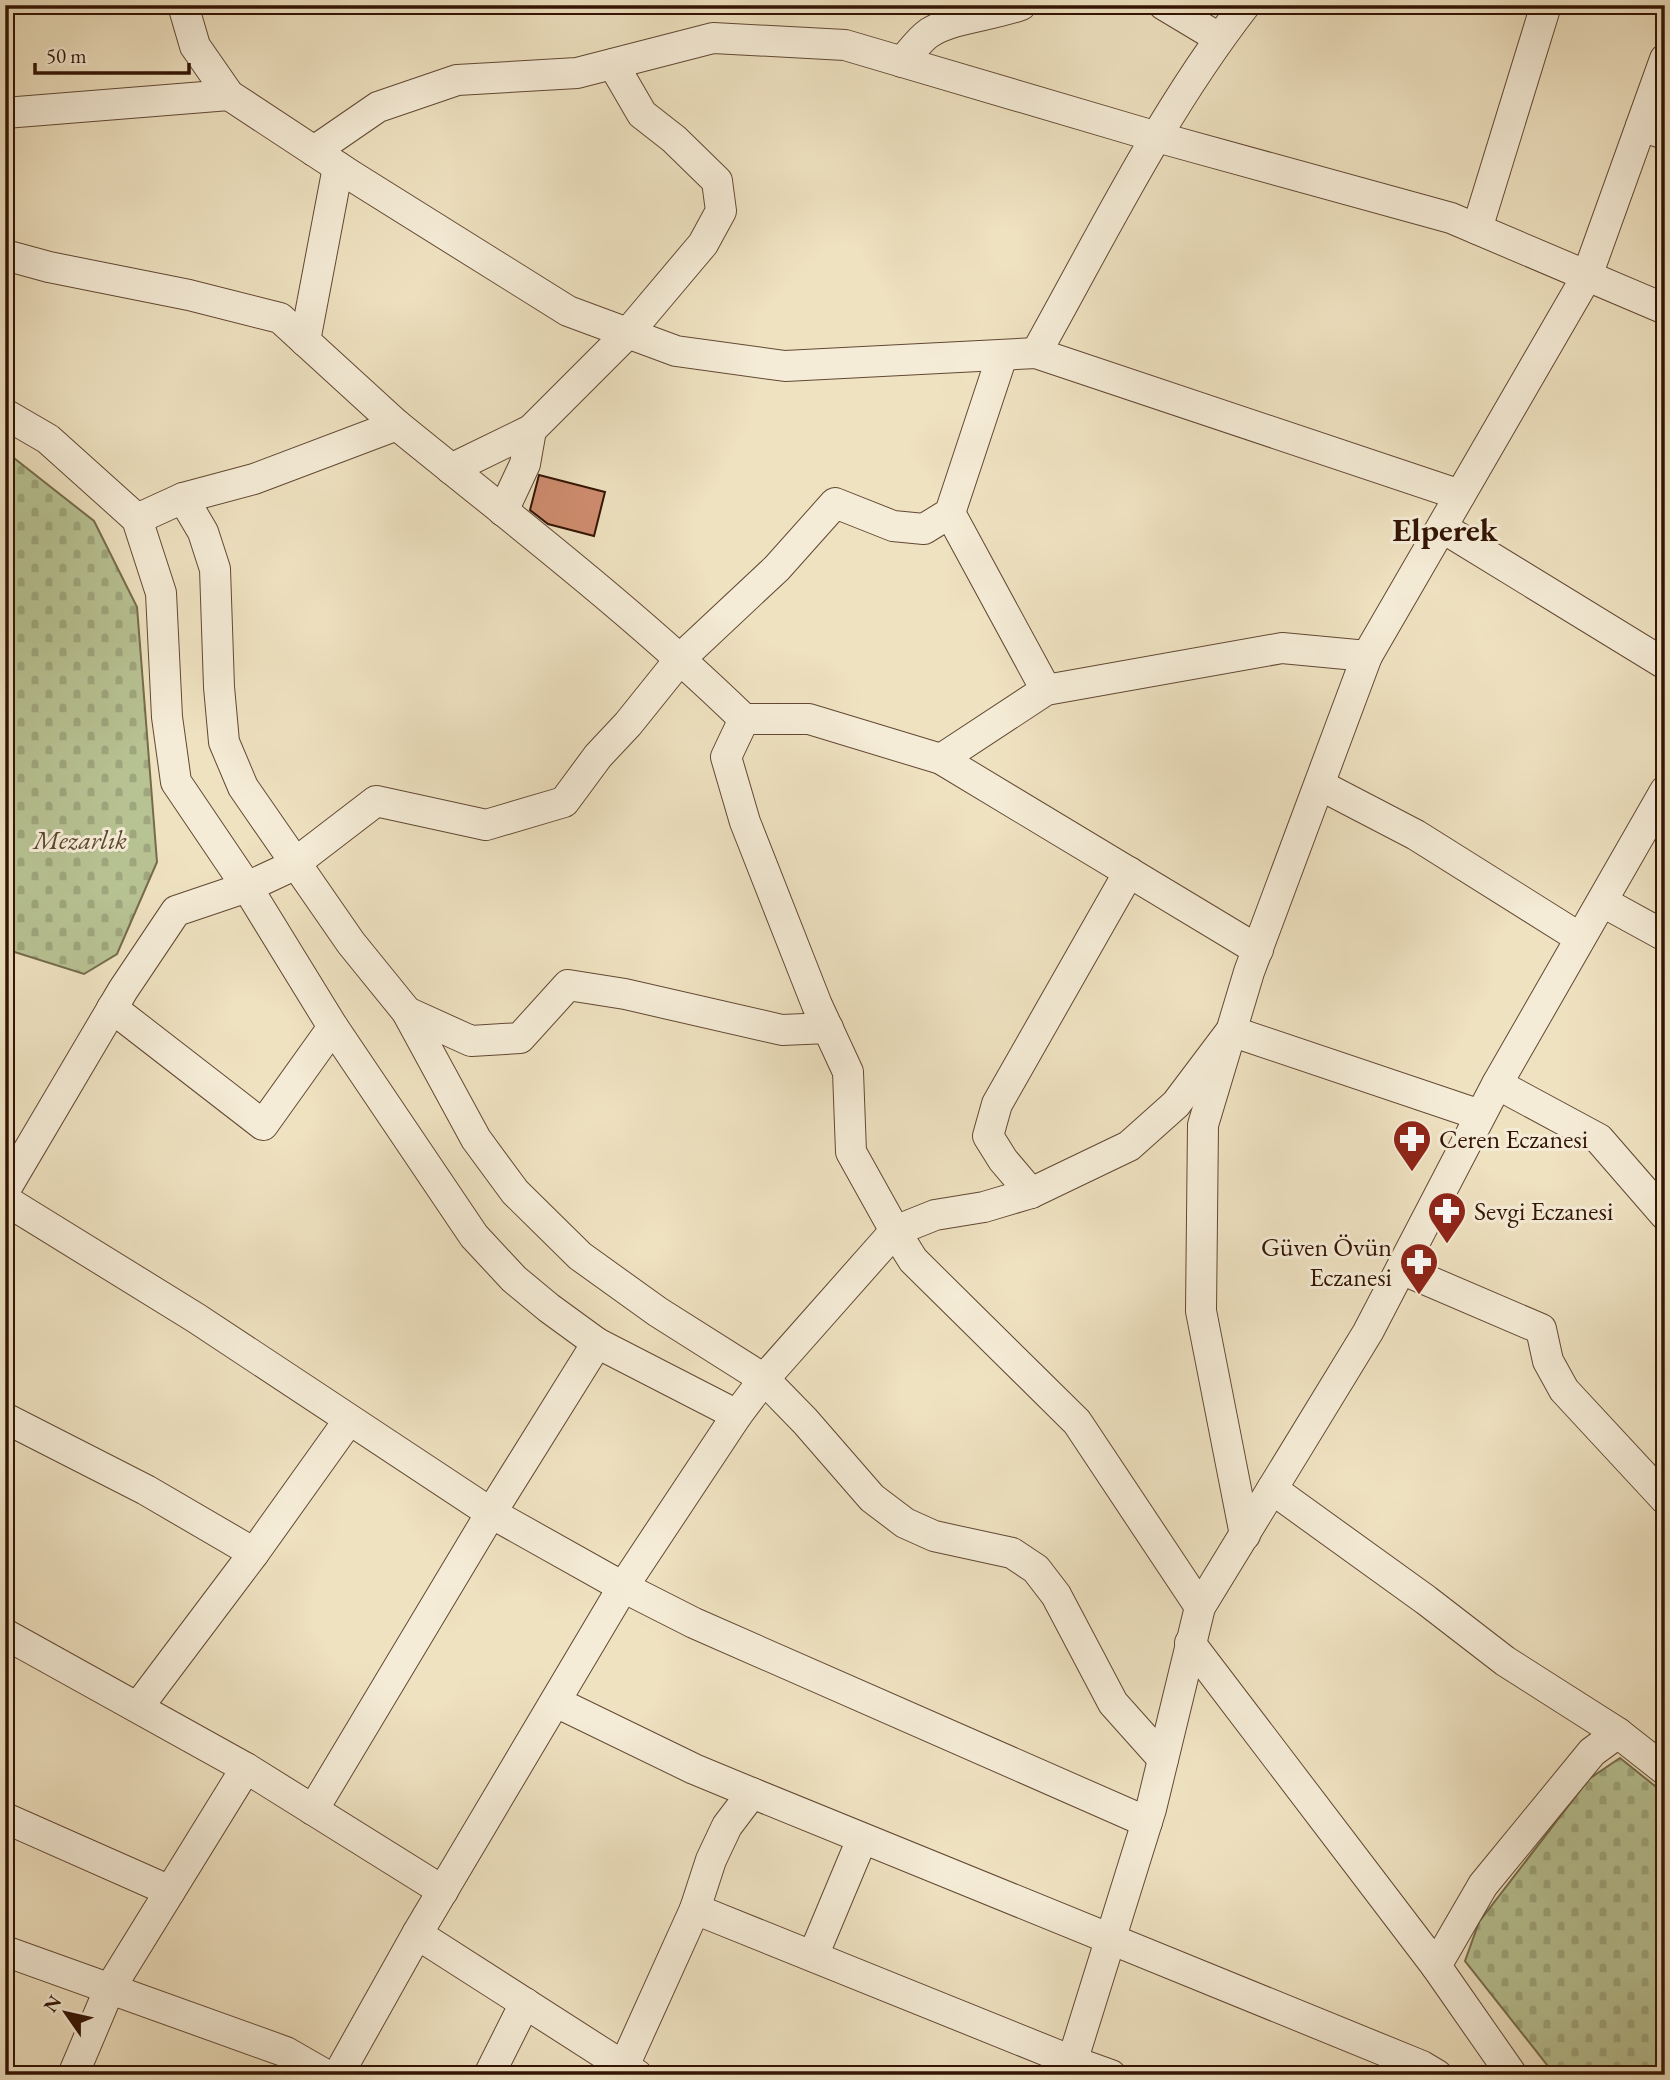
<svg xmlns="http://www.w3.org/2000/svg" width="1670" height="2080" viewBox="0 0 1670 2080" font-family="'EB Garamond',serif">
<defs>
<pattern id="cemetery-stones" width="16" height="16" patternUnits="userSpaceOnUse" patternTransform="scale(1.75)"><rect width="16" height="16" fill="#b8c394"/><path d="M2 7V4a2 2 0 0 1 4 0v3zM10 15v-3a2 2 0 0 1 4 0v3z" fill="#9fa77e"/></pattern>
</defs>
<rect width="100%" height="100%" fill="#efe2c1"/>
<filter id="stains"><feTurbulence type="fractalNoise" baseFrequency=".00286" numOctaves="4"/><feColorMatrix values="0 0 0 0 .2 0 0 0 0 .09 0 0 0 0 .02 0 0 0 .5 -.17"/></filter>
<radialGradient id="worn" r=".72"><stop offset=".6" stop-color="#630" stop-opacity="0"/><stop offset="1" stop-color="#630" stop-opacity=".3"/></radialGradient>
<g fill="url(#cemetery-stones)" stroke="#766c4c" stroke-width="2">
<path d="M5,451l89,70 43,86 20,255 -40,92 -33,20 -79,-25z"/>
<path d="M1620,1758l45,36v281h-110l-90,-114 14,-39 110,-143z"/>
</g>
<path fill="#cf8d6f" stroke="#331404" stroke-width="2" d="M539,475l66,17 -11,44 -46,-12 -18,-14z"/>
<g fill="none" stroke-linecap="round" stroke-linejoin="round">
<defs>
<g id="minor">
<path d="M183,5l12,41 34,49 123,81 216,135 108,40 109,15 251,-13 424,142"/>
<path d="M1164,5l55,33"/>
<path d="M902,62c8,-9 17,-22 27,-29 25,-16 63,-17 92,-28"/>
<path d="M5,113l224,-18"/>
<path d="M1641,126l24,8"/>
<path d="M314,151l64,-44 79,-27 120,-7 136,-35 132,7 312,92 294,81 214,91"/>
<path d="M1477,229l69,-224"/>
<path d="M5,255l44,12 140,28 91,23 117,107"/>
<path d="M305,341l33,-174"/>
<path d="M1036,353c66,-118 126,-241 209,-348"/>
<path d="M5,414l43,25 89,80 24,74 6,124 9,65 71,105 86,140 141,209 40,43 35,29 48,35 140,72"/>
<path d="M451,469l80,-39 97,-97 75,-89 18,-33 -4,-30 -43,-42 -32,-25 -29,-50"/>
<path d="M183,498l20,34 12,37 4,118 5,55 19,45 108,156 56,69 69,127 39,53 65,64 78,56 106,67 41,42 67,77 33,25 29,13 78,17 24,16 20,26 57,108 50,56"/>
<path d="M503,511l22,-47 6,-34"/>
<path d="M950,513l96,177"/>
<path d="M137,519l46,-21 71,-19 143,-54c118,96 238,188 347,294h65l132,40 317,191"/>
<path d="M1443,528l222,136"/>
<path d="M744,719l-18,38 19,65 72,183 31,67 3,80 44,79 18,29 164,162 123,185"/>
<path d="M941,759l105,-69 236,-42 85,8"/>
<path d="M1320,785l96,50 164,103"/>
<path d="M1603,902l62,34"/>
<path d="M112,1008l151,117 70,-98"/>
<path d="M407,1012l64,29 49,-3 48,-53 57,9 157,36 46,-2"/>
<path d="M1497,1084l102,55 66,76"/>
<path d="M5,1190l118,-200 53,-79 71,-24 43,-20 86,-66 110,24 78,-23 34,-46 30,-32 53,-66 96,-90 58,-65 58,23 31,3 26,-16 52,-157"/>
<path d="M1031,1193l-28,-33 -15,-24 9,-32 132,-232"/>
<path d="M5,1200l191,118 295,195 132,74 71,36 453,199"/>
<path d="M1401,1269l140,60 7,32 16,29 101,109"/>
<path d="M5,1418l141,72 108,63"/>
<path d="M1272,1489l154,111 79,61 113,72 47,37"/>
<path d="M1245,1535l-44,-224 2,-186 46,-153 118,-316 220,-380 78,-217"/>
<path d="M5,1634l241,134 197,123"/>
<path d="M1190,1643l246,323 76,109"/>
<path d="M556,1702l138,67 58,24 670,273 15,9"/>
<path d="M138,1707l116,-154 95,-133"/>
<path d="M313,1810l178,-297 106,-170"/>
<path d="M5,1818l165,73"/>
<path d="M695,1909l16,-49 16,-34 25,-33"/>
<path d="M417,1934l220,141"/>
<path d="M5,1951l281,101 40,23"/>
<path d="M813,1956l49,-117"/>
<path d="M1436,1966l47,-81 109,-133 26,-19"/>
<path d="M624,2066l71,-157 377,152 39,14"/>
<path d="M73,2075l36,-85 137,-222"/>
<path d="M338,2075l79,-141 206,-347 114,-172 27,-36 131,-148 40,-16 49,-8 47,-14 98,-47 47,-42 55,-73 249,84"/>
<path d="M489,2075l36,-72"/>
<path d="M1068,2075l83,-266 49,-202 168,-275 129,-248 168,-293"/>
</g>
</defs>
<use href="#minor" stroke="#624833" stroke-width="32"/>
<use href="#minor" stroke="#f5ecd7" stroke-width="30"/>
</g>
<defs>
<symbol id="pharmacy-pin" viewBox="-11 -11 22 30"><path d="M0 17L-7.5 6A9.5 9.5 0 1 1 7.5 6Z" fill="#8f2418" stroke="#f5ecd7"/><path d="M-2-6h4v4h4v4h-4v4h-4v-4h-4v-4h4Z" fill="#fff"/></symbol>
</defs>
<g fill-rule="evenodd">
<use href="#pharmacy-pin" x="1390" y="1117" width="44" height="60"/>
<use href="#pharmacy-pin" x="1425" y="1189" width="44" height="60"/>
<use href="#pharmacy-pin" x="1397" y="1240" width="44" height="60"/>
</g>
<g text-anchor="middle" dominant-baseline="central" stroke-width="6" stroke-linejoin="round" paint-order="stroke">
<g font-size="26" font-style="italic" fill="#5b492f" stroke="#f5ecd7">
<text x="80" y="840">Mezarlık</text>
</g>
<g font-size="26" fill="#331404" stroke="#f5ecd7" text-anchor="start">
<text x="1439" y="1139">Ceren Eczanesi</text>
<text x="1474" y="1211">Sevgi Eczanesi</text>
<text x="1392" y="1247" text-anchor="end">Güven Övün<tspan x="1392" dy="30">Eczanesi</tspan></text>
</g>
<g font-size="33" font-weight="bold" fill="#331404" stroke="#f5ecd7">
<text x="1445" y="529">Elperek</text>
</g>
</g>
<rect width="1670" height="2080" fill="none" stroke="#efe2c1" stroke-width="28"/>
<rect x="7" y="7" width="1656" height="2066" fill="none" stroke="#331404" stroke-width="3.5"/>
<rect x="14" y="14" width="1642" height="2052" fill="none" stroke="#331404" stroke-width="2"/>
<g transform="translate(66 2013) rotate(304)" stroke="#f5ecd7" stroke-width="5" paint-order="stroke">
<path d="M0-5L12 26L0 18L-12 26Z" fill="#331404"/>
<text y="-10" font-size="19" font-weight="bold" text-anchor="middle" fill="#331404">N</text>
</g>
<path d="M35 63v10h154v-10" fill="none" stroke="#331404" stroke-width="3.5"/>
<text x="46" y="63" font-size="21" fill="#331404" stroke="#f5ecd7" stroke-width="5" paint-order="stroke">50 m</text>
<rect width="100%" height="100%" filter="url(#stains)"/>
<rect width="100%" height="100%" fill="url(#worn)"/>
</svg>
